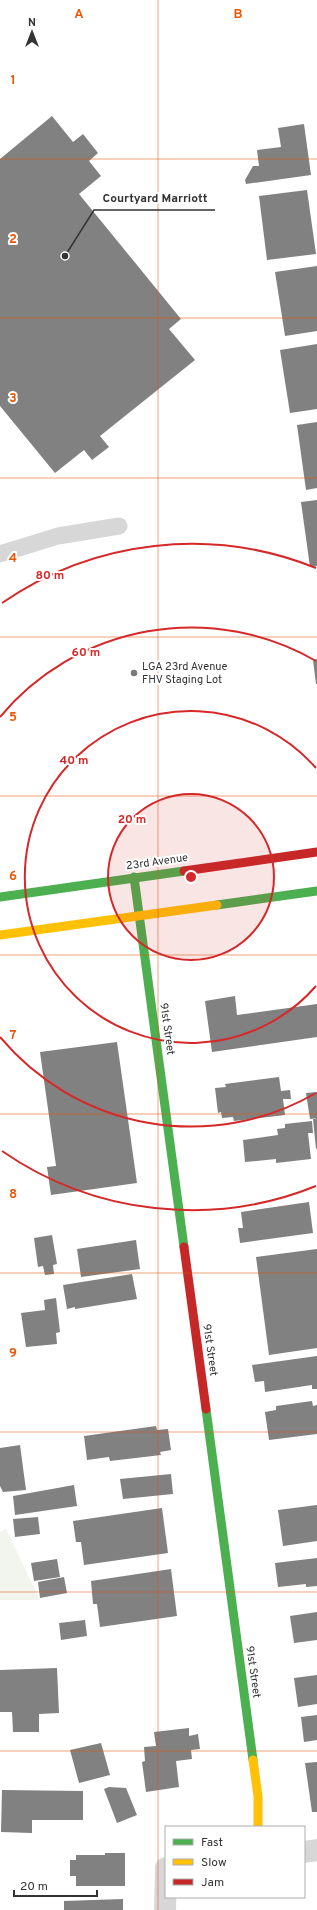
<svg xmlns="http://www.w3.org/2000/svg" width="317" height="1910" viewBox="0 0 317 1910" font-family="Overpass,sans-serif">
<rect width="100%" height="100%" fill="#fff"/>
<path fill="#f1f5ed" d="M6,1529l34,71h-40v-68z"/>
<g fill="#818181">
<path d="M52,116l21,26 10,-8 15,19 -9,8 12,15 -22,18 102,125 -12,10 26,31 -95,76 9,11 -17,13 -8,-10 -29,23 -55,-67v-247z"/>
<path d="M304,124l7,51 -65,9 -1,-4 8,-14h6l-2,-16 24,-3 -3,-19z"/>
<path d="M307,190l9,64 -49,6 -8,-64z"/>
<path d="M317,266v65l-32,5 -10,-64z"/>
<path d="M317,344v65l-27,4 -10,-63z"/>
<path d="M317,422v66l-11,2 -9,-65z"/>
<path d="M317,500v66l-7,1 -9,-65z"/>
<path d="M317,659v25h-1l-3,-24z"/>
<path d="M235,996l2,19 80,-11v33l-105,15 -7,-51z"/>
<path d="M117,1042l20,141 -86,12 -4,-28 9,-1 -16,-114z"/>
<path d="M279,1077l2,14 9,-1 1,9h-8l2,16 -51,6 -1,-4 -11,1 -1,-6 -3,1 -3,-25 11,-1 -1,-3z"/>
<path d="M317,1092v26l-7,1 -4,-26z"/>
<path d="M317,1118v30l-1,1 -3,-30z"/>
<path d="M312,1121l1,12h-5l3,26 -35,4v-4l-31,3 -2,-22 35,-5 -1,-6 8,-1v-4z"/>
<path d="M309,1202l4,31 -73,10 -2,-15h5l-2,-16z"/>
<path d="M52,1235l5,29 -4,1 1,9 -9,1 -2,-9 -5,1 -4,-29z"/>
<path d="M136,1240l4,29 -59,8 -4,-28z"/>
<path d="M317,1249v99l-48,7 -13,-98z"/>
<path d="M132,1274l5,25 -62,10v-2l-8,2 -4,-24z"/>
<path d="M56,1298l4,34 -4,1 1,11 -31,3 -5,-34 24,-3 -1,-10z"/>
<path d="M317,1356v33h-5v-4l-47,7 -1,-11 -9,1 -3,-17z"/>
<path d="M312,1401l1,5 4,-1v29l-48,6 -4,-28 11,-2v-4z"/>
<path d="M156,1426l1,4 11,-1 3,21 -11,2 1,3 -51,6 -1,-4 -22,3 -3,-24z"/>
<path d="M20,1445l6,45 -23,2 -3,-6v-38z"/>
<path d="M171,1474l2,20 -50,5 -3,-20z"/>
<path d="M74,1485l3,21 -62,9 -2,-19z"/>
<path d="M317,1505v36l-34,5 -5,-36z"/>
<path d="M162,1508l6,45 -84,12 -3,-23h-5l-3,-21z"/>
<path d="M38,1517l2,17 -25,3 -2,-18z"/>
<path d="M317,1558v28l-11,1v-3l-28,3 -3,-24z"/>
<path d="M57,1559l3,18 -26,4 -3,-18z"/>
<path d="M171,1569l6,47 -77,11 -3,-23h-4l-2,-23z"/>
<path d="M64,1577l3,16 -27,5 -2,-16z"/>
<path d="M317,1612v28l-23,3 -4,-27z"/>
<path d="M85,1620l2,16 -26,4 -2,-17z"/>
<path d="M57,1668l2,45 -20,1v18h-26l-1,-20h-12v-42z"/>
<path d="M317,1675v29l-19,3 -4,-29z"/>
<path d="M317,1715v25l-13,2 -3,-25z"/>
<path d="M189,1728v8l9,-2 2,15 -9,1 1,9 -16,2 3,26 -33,5 -4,-30 3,-1 -1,-14 12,-1 -2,-14z"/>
<path d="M101,1743l9,32 -31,8 -9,-33z"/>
<path d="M317,1762v50h-5l-7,-49z"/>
<path d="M109,1787l17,1 11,27 -20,8 -13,-34z"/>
<path d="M2,1790l81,1v29h-51v13l-31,-1z"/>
<path d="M105,1853h20v33h-49v-10h-6v-16h6v-5h29z"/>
<path d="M123,1899v11h-59v-9z"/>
</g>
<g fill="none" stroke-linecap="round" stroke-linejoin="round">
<path stroke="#d7d7d7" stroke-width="17" d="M0,554l58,-18 61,-10"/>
<g stroke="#d7d7d7" stroke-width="22">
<path d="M304,1852l13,-2"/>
<path d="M165,1910l1,-42"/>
</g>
<g stroke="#4caf50" stroke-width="9">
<path d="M134,877l50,370"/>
<path d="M0,897l184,-26"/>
<path d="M217,905l100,-14"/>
<path d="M206,1409l47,351"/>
</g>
<g stroke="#ffc107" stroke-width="9">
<path d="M0,935l217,-30"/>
<path d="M253,1760l5,36v31"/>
</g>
<g stroke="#c62828" stroke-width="9">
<path d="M184,871l133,-19"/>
<path d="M184,1247l22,162"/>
</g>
</g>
<path fill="none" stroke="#e8590c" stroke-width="1" stroke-opacity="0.55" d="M158,0v1910M0,159h317M0,318h317M0,478h317M0,637h317M0,796h317M0,955h317M0,1114h317M0,1273h317M0,1432h317M0,1592h317M0,1751h317"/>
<circle cx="191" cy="877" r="83" fill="#d62828" fill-opacity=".12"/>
<g fill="none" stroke="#d62828" stroke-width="2">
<circle cx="191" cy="877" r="83"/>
<path d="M316 986A166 166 0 1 1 316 768"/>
<path d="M316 1093A249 249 0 0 1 0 1037M0 717A249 249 0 0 1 316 661"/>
<path d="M316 1186A333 333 0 0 1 2 1151M2 603A333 333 0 0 1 316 568"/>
</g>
<circle fill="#7a7a7a" stroke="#fff" stroke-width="1.5" cx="134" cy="673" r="4"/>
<g text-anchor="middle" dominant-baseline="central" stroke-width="4" stroke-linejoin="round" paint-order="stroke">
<g font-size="11" fill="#333" stroke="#fff" text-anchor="start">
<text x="142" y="667">LGA 23rd Avenue<tspan x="142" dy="13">FHV Staging Lot</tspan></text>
</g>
<g font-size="11" fill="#333" stroke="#fff">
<text transform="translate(157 862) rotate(-8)">23rd Avenue</text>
<text transform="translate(167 1029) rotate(82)">91st Street</text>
<text transform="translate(210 1350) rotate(82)">91st Street</text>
<text transform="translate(253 1672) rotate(82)">91st Street</text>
</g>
</g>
<g font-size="13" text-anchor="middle" font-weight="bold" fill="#e8590c" stroke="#fff" stroke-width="4" stroke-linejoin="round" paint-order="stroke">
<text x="79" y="18">A</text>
<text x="238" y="18">B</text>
<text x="13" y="84">1</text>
<text x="13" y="243">2</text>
<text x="13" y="402">3</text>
<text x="13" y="562">4</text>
<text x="13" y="721">5</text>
<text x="13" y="880">6</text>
<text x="13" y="1039">7</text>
<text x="13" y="1198">8</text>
<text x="13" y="1357">9</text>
</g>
<circle cx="191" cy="877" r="6" fill="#d62828" stroke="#fff" stroke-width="2"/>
<g font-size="12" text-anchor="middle" font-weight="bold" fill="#d62828" stroke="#fff" stroke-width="4" stroke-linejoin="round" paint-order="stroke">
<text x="50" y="579">80 m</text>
<text x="86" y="656">60 m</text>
<text x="74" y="764">40 m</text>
<text x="132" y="823">20 m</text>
</g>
<path fill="none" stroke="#333" stroke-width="1.5" d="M65 256L94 210H215"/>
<circle fill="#333" stroke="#fff" stroke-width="1.5" cx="65" cy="256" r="4"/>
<g font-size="12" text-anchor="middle" font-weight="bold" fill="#333" stroke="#fff" stroke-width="4" stroke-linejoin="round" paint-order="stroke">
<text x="155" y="202">Courtyard Marriott</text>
</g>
<rect x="165" y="1826" width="140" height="72" fill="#ffffff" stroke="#adadad"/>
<rect x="173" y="1839" width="20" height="6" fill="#4caf50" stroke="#adadad"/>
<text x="201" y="1846" font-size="12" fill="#333333">Fast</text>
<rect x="173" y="1859" width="20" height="6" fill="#ffc107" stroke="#adadad"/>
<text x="201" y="1866" font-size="12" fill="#333333">Slow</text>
<rect x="173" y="1879" width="20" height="6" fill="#c62828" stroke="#adadad"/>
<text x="201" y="1886" font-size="12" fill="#333333">Jam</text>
<g transform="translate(32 32)" stroke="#ffffff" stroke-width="3" paint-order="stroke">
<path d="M0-3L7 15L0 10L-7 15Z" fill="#333333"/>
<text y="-6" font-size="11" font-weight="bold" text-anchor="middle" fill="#333333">N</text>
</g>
<path d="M14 1890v6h83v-6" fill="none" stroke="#333333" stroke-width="2"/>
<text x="20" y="1890" font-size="12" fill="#333333" stroke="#ffffff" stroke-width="3" paint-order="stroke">20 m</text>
</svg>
